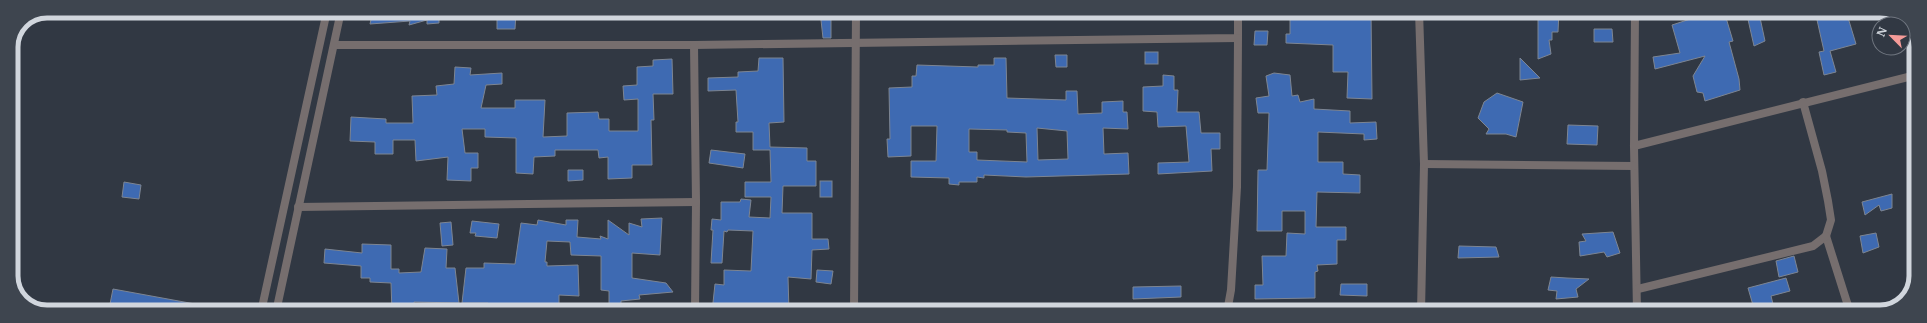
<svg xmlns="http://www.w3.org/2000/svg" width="1927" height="323" viewBox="0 0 1927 323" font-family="Merriweather,serif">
<rect width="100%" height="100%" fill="#313843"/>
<g fill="#3e6ab2" stroke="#7d8592" fill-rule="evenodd">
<path d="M373,11h72l1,2 -7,3v7l-12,1v-4l-18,5 1,-4 -40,3z"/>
<path d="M497,11l19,1 -1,17h-18z"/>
<path d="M820,11h11v27h-8z"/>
<path d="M1314,11h57l1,88 -25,-1 1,-26h-15v-27l-47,-2v-9h4v-17l24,1z"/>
<path d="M1538,11h21l-1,21h-6v8h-3l2,14 -13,5z"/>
<path d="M1715,11h9l9,30 -4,1 10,37 1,11 -35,11 -2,-8 -6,-1 -4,-16 12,-20 -50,13 -2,-12 27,-4 -8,-28z"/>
<path d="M1815,11h31l10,33 -26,7 6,21 -12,3 -5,-23 5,-1z"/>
<path d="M1759,13l6,28 -11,5 -7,-31z"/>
<path d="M1594,29h18l1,13h-19z"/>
<path d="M1255,31h13l-1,14h-13z"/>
<rect x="1145" y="52" width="13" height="12"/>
<path d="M1055,55h12v12h-11z"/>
<path d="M759,58h24l1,64 -15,1 1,24 37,1v13h9v25h-33l-1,27h30v26h16l1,10 -17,1 -1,29 -23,-2 1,35h-77l3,-28 9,1v-15l27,1 2,-40 -25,-1 -1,2 -3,-1 -2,32h-11l2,-33h-2l1,-11 9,1v-18h19l1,-3 10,1 -2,17 21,1 1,-21h-26v-15h26l-1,-32h-17v-18h-17v-10h2l-2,-32 -28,1v-13l30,-1v-5l20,-1z"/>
<path d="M994,58h12l1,40 59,2v-9h11l1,23 24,-1v-11l21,-1v11h4l1,17 -25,-1 1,26 24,-1 1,21 -103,3 -42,-2v3l-7,-1v5h-18v3l-10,-1v-6l-38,-1v-16h25l1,-35h-26v30l-23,1 -1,-18h3l-1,-51 23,-1v-11h4l1,-11 61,2v-2h16zM1037,128l30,3 1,28 -30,1zM969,129l38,1v2l19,1 1,29 -50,-2v-8h-8z"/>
<path d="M1520,58l20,20 -20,2z"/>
<path d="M672,59l1,35h-20l1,26h-3l1,45h-20v13l-24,1v-22l-9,1 -1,-8h-43v6l-21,1 -1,17 -17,-1v-35l-31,-1v-8h-23l3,24h13v15h-7v13l-24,-1 1,-23 -32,4 -1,-21h-22v14h-18v-12l-25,-1 1,-24 35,2v4h27l-1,-27 25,-1 -1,-9 18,-2 1,-17 16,1 -1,7 32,-2v11l-16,1 -5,23h34v-8h30l-2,37 24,-1v-23l31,-1 1,7h10v12h29v-32l-14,1 -1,-14 14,-1v-18l16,-1v-6z"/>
<path d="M1274,73l16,2 2,21 6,-1 2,7 14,-3v10l36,2v12l26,-1 1,17 -13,1v-6l-46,-2v30h25v12l17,1v18l-43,-1 -1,35h30v13h-9v24l-20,1 1,6 -3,1v26l-60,1v-14h8l-1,-29h24l1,-23 18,1v-23h-23v20h-25l1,-61h9l2,-57h-11l-2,-15 13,-2 -3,-20z"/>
<path d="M1163,75l11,1v14h4l-1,22h22l2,21h19v16h-9l1,22 -54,3v-11l31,-1 -3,-36 -28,1 -1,-15 -14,-1v-24l20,-1z"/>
<path d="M1497,93l26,9 -7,35 -10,-3h-20l3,-5 -11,-11 6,-16z"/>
<path d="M1568,125l30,1 -1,19 -30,-1z"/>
<path d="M711,150l34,4 -2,14 -34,-5z"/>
<path d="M568,170h15v10l-15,1z"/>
<rect x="820" y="181" width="12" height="16"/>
<path d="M124,182l17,3 -2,14 -17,-2z"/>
<path d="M1892,194v14l-11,3 -2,-6 -14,10 -3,-13z"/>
<path d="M662,218l-2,37 -28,-2v25l34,5 7,9 -34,3 1,4 -19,2v11h-12v-21l-8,-1v-34l-30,-1 -1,-13 -23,-1 -2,21h2v4l31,-1 1,31 -20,-1v17h-44v-3h-27v-6h-26l4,-35h18v-5l31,1 6,-41 16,2 1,-5 28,5v-5h12l-1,17 24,2 -1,-3 8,3v-19l21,15v-12l13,4 -1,-8z"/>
<path d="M472,221l27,3 -2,14 -22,-2 1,-3h-6z"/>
<path d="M451,222l2,23 -11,1 -2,-23z"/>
<path d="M1613,232l7,21 -13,4 -3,-5 -24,4 -1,-14 7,-1 -4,-7z"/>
<path d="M1876,233l3,14 -16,6 -3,-17z"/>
<path d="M362,244l29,1v24h8v4l22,-1 4,-24 22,1 -1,19h9l4,35 -45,-1 1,10h-23l-1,-29 -21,-1v-4h-9v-12l-37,-3 1,-14 37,4z"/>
<path d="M1459,246l37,1 3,10 -41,1z"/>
<path d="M1794,256l4,16 -19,5 -3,-16z"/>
<path d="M817,270l16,1 -2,13 -15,-2z"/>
<path d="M1551,277l16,1 22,1 -13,10 2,8 -22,2 1,-8 -9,-1z"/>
<path d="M1786,278l4,13 -19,5 4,16h-20l-7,-24z"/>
<path d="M1341,284h26v12l-27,-1z"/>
<path d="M1181,286v11l-48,2v-12z"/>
<path d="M113,289l93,17 -1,6h-83l-13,-3z"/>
</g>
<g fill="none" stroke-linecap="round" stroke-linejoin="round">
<g stroke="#766e6e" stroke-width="8">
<path d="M1419,11l5,153 -3,148"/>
<path d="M1635,11l-1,135 3,166"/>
<path d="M335,45h359l544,-7v-27"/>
<path d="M694,45l2,157 -1,110"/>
<path d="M1803,102l19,69 6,30 3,19 -5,16 24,76"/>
<path d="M1634,146l282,-71"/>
<path d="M1424,164l210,2"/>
<path d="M298,207l398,-5"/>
<path d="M1638,289l175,-43 13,-10"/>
<path d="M854,312l2,-301"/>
<path d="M1227,312l4,-22 6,-103 1,-149"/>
<path d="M1401,312l19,-6"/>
</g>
<g stroke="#766e6e" stroke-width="8">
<path d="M261,312l66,-301"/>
<path d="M276,312l65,-301"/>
</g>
</g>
<path d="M0 0H1927V323H0ZM47 18H1880A29 29 0 0 1 1909 47V276A29 29 0 0 1 1880 305H47A29 29 0 0 1 18 276V47A29 29 0 0 1 47 18Z" fill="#3e454f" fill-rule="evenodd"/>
<path fill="none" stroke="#d1d6dd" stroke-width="5" d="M47 18H1880A29 29 0 0 1 1909 47V276A29 29 0 0 1 1880 305H47A29 29 0 0 1 18 276V47A29 29 0 0 1 47 18Z"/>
<g transform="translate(1891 36) rotate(294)"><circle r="19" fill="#313843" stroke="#717781"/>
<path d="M0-3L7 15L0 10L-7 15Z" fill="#f59b99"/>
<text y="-6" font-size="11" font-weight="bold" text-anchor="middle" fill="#d1d6dd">N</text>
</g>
</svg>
